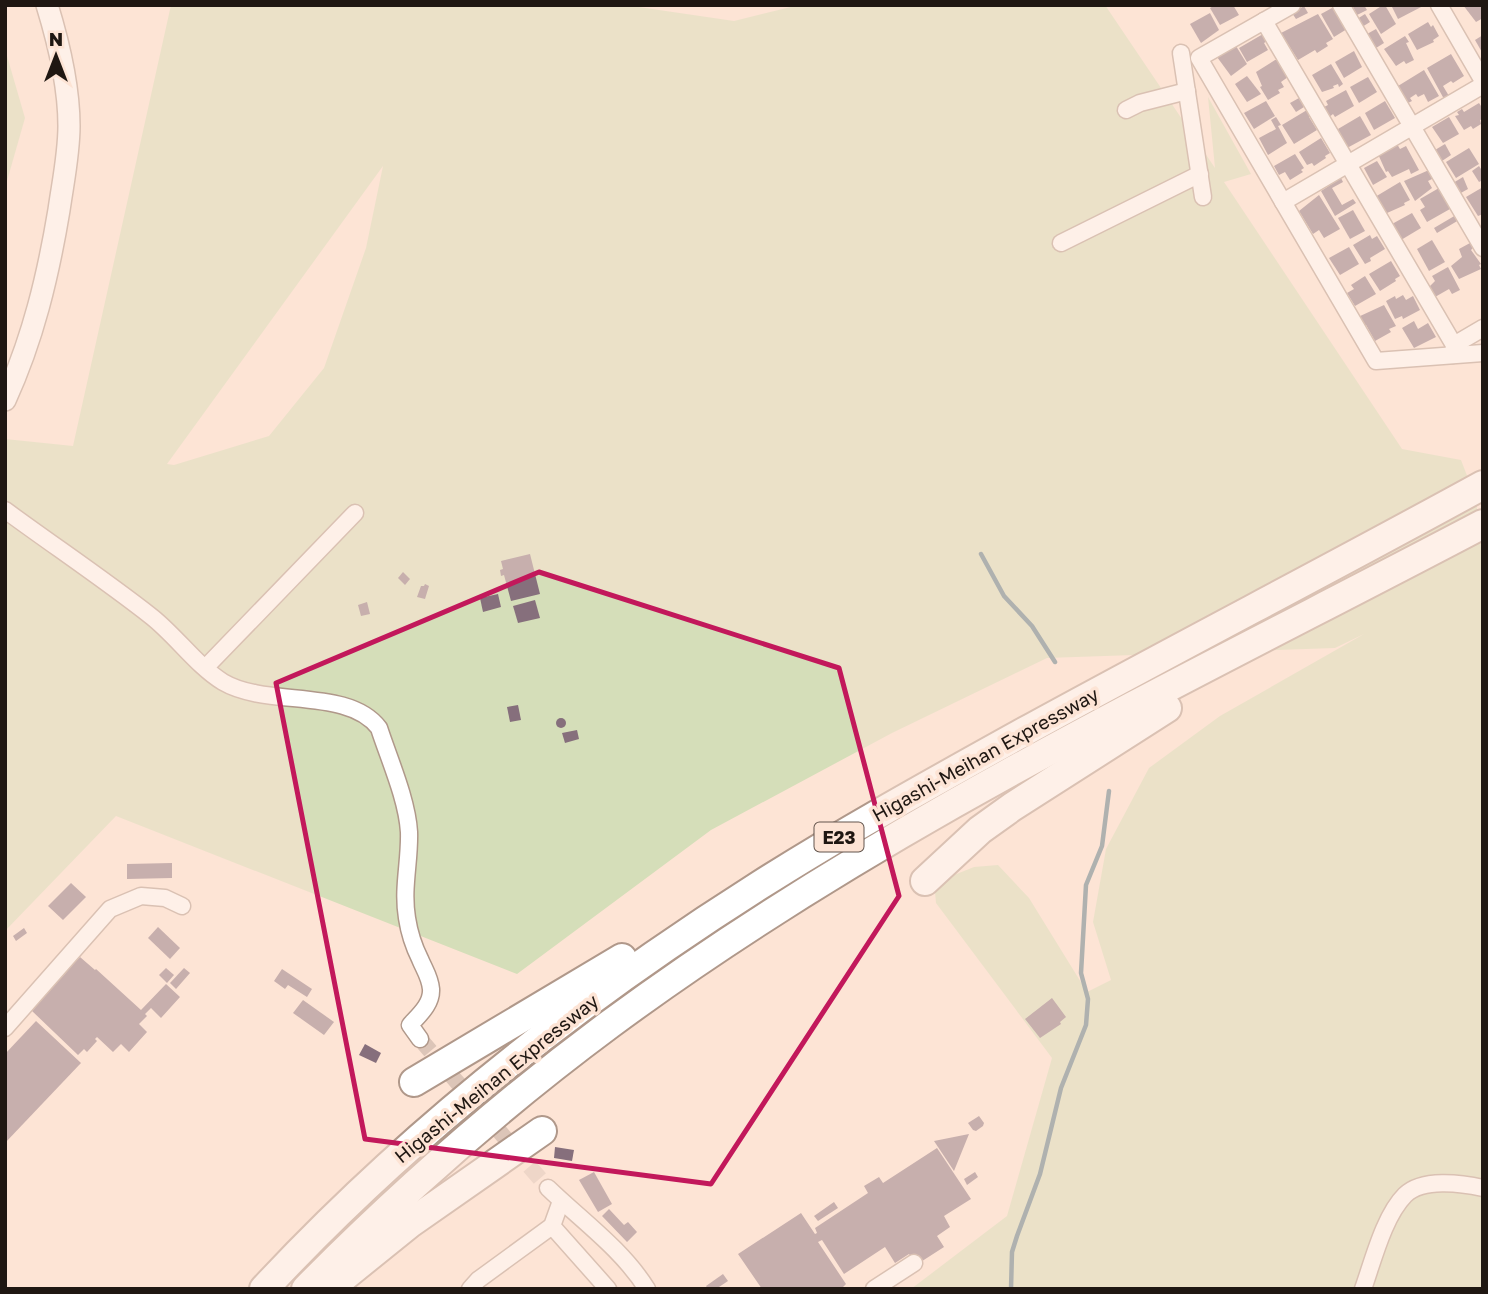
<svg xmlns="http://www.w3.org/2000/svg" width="1488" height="1294" viewBox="0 0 1488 1294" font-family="'Golos Text',sans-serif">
<rect width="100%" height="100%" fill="#fde4d5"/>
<g fill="#d5deb9" fill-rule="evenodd">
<path d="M171,5h454l109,16 65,-16h306l110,163 -7,-71 43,77 -27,8 178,267 59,11 15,39 7,69v721h-572l96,-73 45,-158 -116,-155 -1,-11 4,-11 35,-14 24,-2 31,33 58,94 24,-12 -18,-58 13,-73 43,-81 71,-52 144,-82 -29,14 -288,10 -155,75 -181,97 -194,144 -401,-158 -111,115v-492l68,7zM383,166l-17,82 -42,120 -55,68 -95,29 -7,-1z"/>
<path d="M5,49l20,69 -20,70z"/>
</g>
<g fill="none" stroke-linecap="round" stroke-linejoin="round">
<g stroke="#507482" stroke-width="4.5">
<path d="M981,554l23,42 28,30 23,36"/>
<path d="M1011,1289l1,-37 5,-16 23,-62 21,-86 25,-63 2,-26 -7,-26 5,-88 16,-39 7,-55"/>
</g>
</g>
<g fill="#866f7c">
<path d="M1215,5h18l6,10 -19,10 -10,-17z"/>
<path d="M1352,5h12l3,5 -10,5z"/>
<path d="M1383,5h2l11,19 -15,10 -12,-20z"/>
<path d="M1391,5h34l-27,14z"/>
<path d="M1463,5h20v13l-7,4z"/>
<path d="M1304,6l4,7 -12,6 -4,-6z"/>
<path d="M1332,8h3l12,21 -13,8 -13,-23z"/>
<path d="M1210,13l9,17 -18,13 -11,-19z"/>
<path d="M1318,14l15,25 -7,4 2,3 -11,7 -2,-3 -17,10 -17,-27z"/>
<path d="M1365,14l5,8 -8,5 -5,-8z"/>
<path d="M1428,22l3,5 2,-2 6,11 -6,4 1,2 -17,8 -9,-16z"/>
<path d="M1376,29l8,14 -8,5 -9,-14z"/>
<path d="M1263,34l4,7 -3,2 4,7 -21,12 -8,-14z"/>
<path d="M1483,35v19l-8,-14z"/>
<path d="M1405,36l4,6 -3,1 8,17 -8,4 -2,-3 -8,5 -12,-17z"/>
<path d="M1236,46l11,18 -16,12 -14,-19z"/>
<path d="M1354,51l8,16 -18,11 -9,-16z"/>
<path d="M1451,54l13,22 -11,7 -2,-2 -8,5 6,10 -5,3 -17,-31z"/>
<path d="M1275,60h3l10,17 -7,5 3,5 -6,3 2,3 -12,7 -8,-13 2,-1 -6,-14z"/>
<path d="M1331,64l12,20 -4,3 -1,-3 -5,2 1,2 -12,4 -10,-17z"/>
<path d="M1424,70l15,26 -11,6 -4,-8 -6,3 -2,-3 -6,4 2,3 -4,2 -10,-17z"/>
<path d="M1247,76l14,18 -14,8 -12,-18z"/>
<path d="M1368,77l9,15 -18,11 -9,-16z"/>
<path d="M1346,90l8,16 -19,11 -2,-3 -5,4 -6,-10 6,-3 -2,-4z"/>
<path d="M1299,98l5,9 -8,5 -6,-9z"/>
<path d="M1266,101l9,15 -21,13 -10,-16z"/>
<path d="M1385,101l10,17 -21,12 -9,-17z"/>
<path d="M1479,103l4,6v10l-3,1 1,4 -8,5 -2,-3 -7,4 -9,-14 4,-1 -2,-3 5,-3 2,3z"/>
<path d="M1307,110l4,6 -2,1 8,13 -23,14 -12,-19z"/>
<path d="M1360,116l11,19 -24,13 -9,-19z"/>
<path d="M1276,117l5,8 -3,1 9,17 -19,12 -9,-17 17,-9 -5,-9z"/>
<path d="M1449,117l10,17 -16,9 -11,-16z"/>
<path d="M1321,138l9,15 -5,3 1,2 -12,8 -2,-3 -5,2 -8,-13z"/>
<path d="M1397,144l3,5 6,-3 13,24 -8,4 -2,-5 -17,8 -4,-6 -2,1 -8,-18z"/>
<path d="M1445,144l6,11 -9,6 -7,-11z"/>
<path d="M1469,148l10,16 -23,14 -10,-16z"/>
<path d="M1295,154l9,14 -3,2 2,2 -13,8 -5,-8 -6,3 -5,-9z"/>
<path d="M1377,161l10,16 -14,8 -9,-17z"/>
<path d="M1479,166l4,6v8l-4,2 -7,-11z"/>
<path d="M1429,170l5,8 -6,3 4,7 -17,13 -11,-20z"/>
<path d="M1463,177l5,12 -9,5 -6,-11z"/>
<path d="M1341,178l2,4 -11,6 10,17 11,-6 3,4 -21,13 -14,-25z"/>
<path d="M1400,182l10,18 -6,3 1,2 -18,8 -12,-16z"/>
<path d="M1483,187v27l-5,2 -12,-19z"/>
<path d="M1439,188l11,21 -23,13 -7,-12 5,-3 -5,-8z"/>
<path d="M1319,195l21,34 -16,9 -5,-8 -6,4 -14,-23z"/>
<path d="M1353,210l12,21 -15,8 -12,-21z"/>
<path d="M1412,213l9,15 -20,12 -9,-16z"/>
<path d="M1456,215l3,5 -22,13 -3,-5z"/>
<path d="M1370,235l2,4 5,-3 8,13 -15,9 1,3 -6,3 -12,-19z"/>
<path d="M1432,240l13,22 -16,9 -12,-22z"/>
<path d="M1470,243l3,5 -2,2 10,14 -2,1 2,4 -22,10 -8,-13 11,-9 -3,-8z"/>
<path d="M1349,247l10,17 -19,11 -11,-17z"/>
<path d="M1391,261l9,15 -5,3 1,2 -16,10 -11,-17z"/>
<path d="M1448,267l12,23 -8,4 -3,-5 -14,8 -6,-10 6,-6 -3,-5z"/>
<path d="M1365,276l11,18 -21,12 -8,-13 7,-4 -3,-4z"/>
<path d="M1403,295l3,5 7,-4 7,14 -17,9 -1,-3 -7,3 -9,-18 9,-5 1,3z"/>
<path d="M1384,305l12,21 -7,3 2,3 -16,9 -9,-16 -2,2 -6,-10z"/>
<path d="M1414,321l4,8 10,-6 8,14 -22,11 -12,-20z"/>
<path d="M530,554l10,40 -29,7 -7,-26 -3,1 -1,-6 3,-1 -2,-8z"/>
<path d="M403,572l7,7 -5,6 -7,-7z"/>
<path d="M425,584l4,2 -4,13 -8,-2 4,-11h3z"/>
<path d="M498,594l3,13 -18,5 -3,-14z"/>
<path d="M535,600l5,18 -22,5 -5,-17z"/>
<path d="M367,602l3,12 -9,2 -3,-11z"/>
<path d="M518,705l3,15 -11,2 -3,-15z"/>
<circle cx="561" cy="723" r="5"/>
<path d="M577,730l2,9 -14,4 -3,-10z"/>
<path d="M172,863v15l-45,1v-15z"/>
<path d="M71,883l15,14 -23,23 -15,-14z"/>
<path d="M158,927l22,21 -10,11 -22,-21z"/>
<path d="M24,928l3,5 -11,8 -3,-5z"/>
<path d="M69,957l6,5 5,-5 15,13 1,-1 45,41 25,-26 14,13 -19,21 -10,-10 -6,6 2,2 -8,8 8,8 -18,20 -8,-8 -8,8 -16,-15 -2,2 2,2 -10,11 -3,-3 -6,6 -47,-45 5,-5 -5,-5 11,-2 12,-13 -6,-6 6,-6 7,5 8,-9 -6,-6z"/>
<path d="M166,968l8,7 -7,8 -8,-8z"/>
<path d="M184,968l6,5 -14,16 -6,-6z"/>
<path d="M282,969l30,20 -5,8 -19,-12 -3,4 -11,-8z"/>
<path d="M1052,998l14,19 -6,5 1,2 -21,14 -15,-19z"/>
<path d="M303,1000l31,22 -10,13 -31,-22z"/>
<path d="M36,1021l45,42 -76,80v-89z"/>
<path d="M365,1044l16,9 -5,10 -17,-8z"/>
<path d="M979,1116l5,7 -1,3 -7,5 -3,-1 -5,-7z"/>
<path d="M969,1134l-15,37 -20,-30z"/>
<path d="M555,1147l19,3 -2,11 -18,-3z"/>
<path d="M937,1148l34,51 -27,17 6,11 -13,9 7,11 -28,18 -7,-11 -14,9 -10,-16 -41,27 -22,-34 -4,2 28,42 -5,5h-79l-24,-35 63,-41 14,21 2,-1 -2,-5 53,-35 -4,-7 15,-9 4,6z"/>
<path d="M594,1172l18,32 -14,8 -19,-32z"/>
<path d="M975,1172l3,5 -11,8 -3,-6z"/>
<path d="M834,1202l4,6 -20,13 -4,-5z"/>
<path d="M609,1209l15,16 4,-3 9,10 -10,10 -25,-26z"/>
<path d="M723,1274l5,7 -12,8h-8l-2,-3z"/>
</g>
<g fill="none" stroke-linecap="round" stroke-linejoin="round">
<path stroke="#dcc5b8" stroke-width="16" stroke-dasharray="16 8" stroke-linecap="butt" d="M420,1039l128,149"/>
<defs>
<g id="minor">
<path d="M1292,5l-93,53 177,303 107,-8"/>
<path d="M1341,5l142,243"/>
<path d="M1439,5l44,76"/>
<path d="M1264,21l190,324 -1,10"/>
<path d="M1181,53l22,144"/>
<path d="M1126,110l14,-7 47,-12"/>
<path d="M1283,202l200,-117"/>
<path d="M1061,243l139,-69"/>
<path d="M1454,345l29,-17"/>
<path d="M5,510c49,36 100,70 147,107 25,20 45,49 71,65 44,26 125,5 156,46 10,31 28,71 30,104 1,29 -7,56 -2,86 2,13 7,29 13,41 4,10 10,18 11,30 1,15 -12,26 -21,36l10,14"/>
<path d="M206,667l149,-154"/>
<path d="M5,1028l105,-119 31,-13 24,2 17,8"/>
<path d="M548,1188c33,32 74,61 99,101"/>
<path d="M552,1226l56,63"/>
<path d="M470,1289l8,-9 74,-54 9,-25"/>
<path d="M874,1289l40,-26"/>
<path d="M1363,1289c10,-28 21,-73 42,-94 17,-17 56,-12 78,-7"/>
</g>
<path id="secondary" d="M5,400c28,-61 43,-124 54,-190 4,-28 10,-56 10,-84 0,-41 -10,-82 -22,-121"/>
<g id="motorway">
<path d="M925,881l55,-51 32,-23 155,-99"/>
<path d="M414,1082l208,-124"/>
<path d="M336,1283l73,-59 133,-93"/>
<path d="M264,1289c146,-157 316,-290 496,-404 85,-54 174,-103 262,-152 153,-84 308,-164 461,-248"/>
<path d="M306,1289c95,-96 196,-185 304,-265 270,-200 577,-344 873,-500"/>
</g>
</defs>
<use href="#minor" stroke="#b0988a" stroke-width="19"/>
<use href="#secondary" stroke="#b0988a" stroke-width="24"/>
<use href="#motorway" stroke="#b0988a" stroke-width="32"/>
<use href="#minor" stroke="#fff" stroke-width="16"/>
<use href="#secondary" stroke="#fff" stroke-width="21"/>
<use href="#motorway" stroke="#fff" stroke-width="28"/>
</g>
<path d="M0 0H1488V1294H0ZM539,572l300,96 60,228 -188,288 -346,-45 -89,-456z" fill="#fde4d5" fill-opacity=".55" fill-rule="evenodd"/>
<path fill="none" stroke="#c2185b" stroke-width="5" stroke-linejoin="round" d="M539,572l300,96 60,228 -188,288 -346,-45 -89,-456z"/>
<g text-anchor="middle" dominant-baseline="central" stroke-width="7" stroke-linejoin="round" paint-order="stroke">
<rect fill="#fde4d5" stroke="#62544c" stroke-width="2" x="814.5" y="822.5" width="49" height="29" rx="5"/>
<g font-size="18" font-weight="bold" fill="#1f1712">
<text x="839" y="837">E23</text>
</g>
<g font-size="19" fill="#1f1712" stroke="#fde4d5">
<text transform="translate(985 754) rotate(-29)">Higashi-Meihan Expressway</text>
<text transform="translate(496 1078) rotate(-39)">Higashi-Meihan Expressway</text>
</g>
</g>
<rect width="1488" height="1294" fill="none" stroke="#1f1712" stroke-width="14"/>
<g transform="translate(56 56)" stroke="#fde4d5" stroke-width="5" paint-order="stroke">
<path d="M0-5L12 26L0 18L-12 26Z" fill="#1f1712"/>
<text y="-10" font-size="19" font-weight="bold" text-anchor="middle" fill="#1f1712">N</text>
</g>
</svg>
